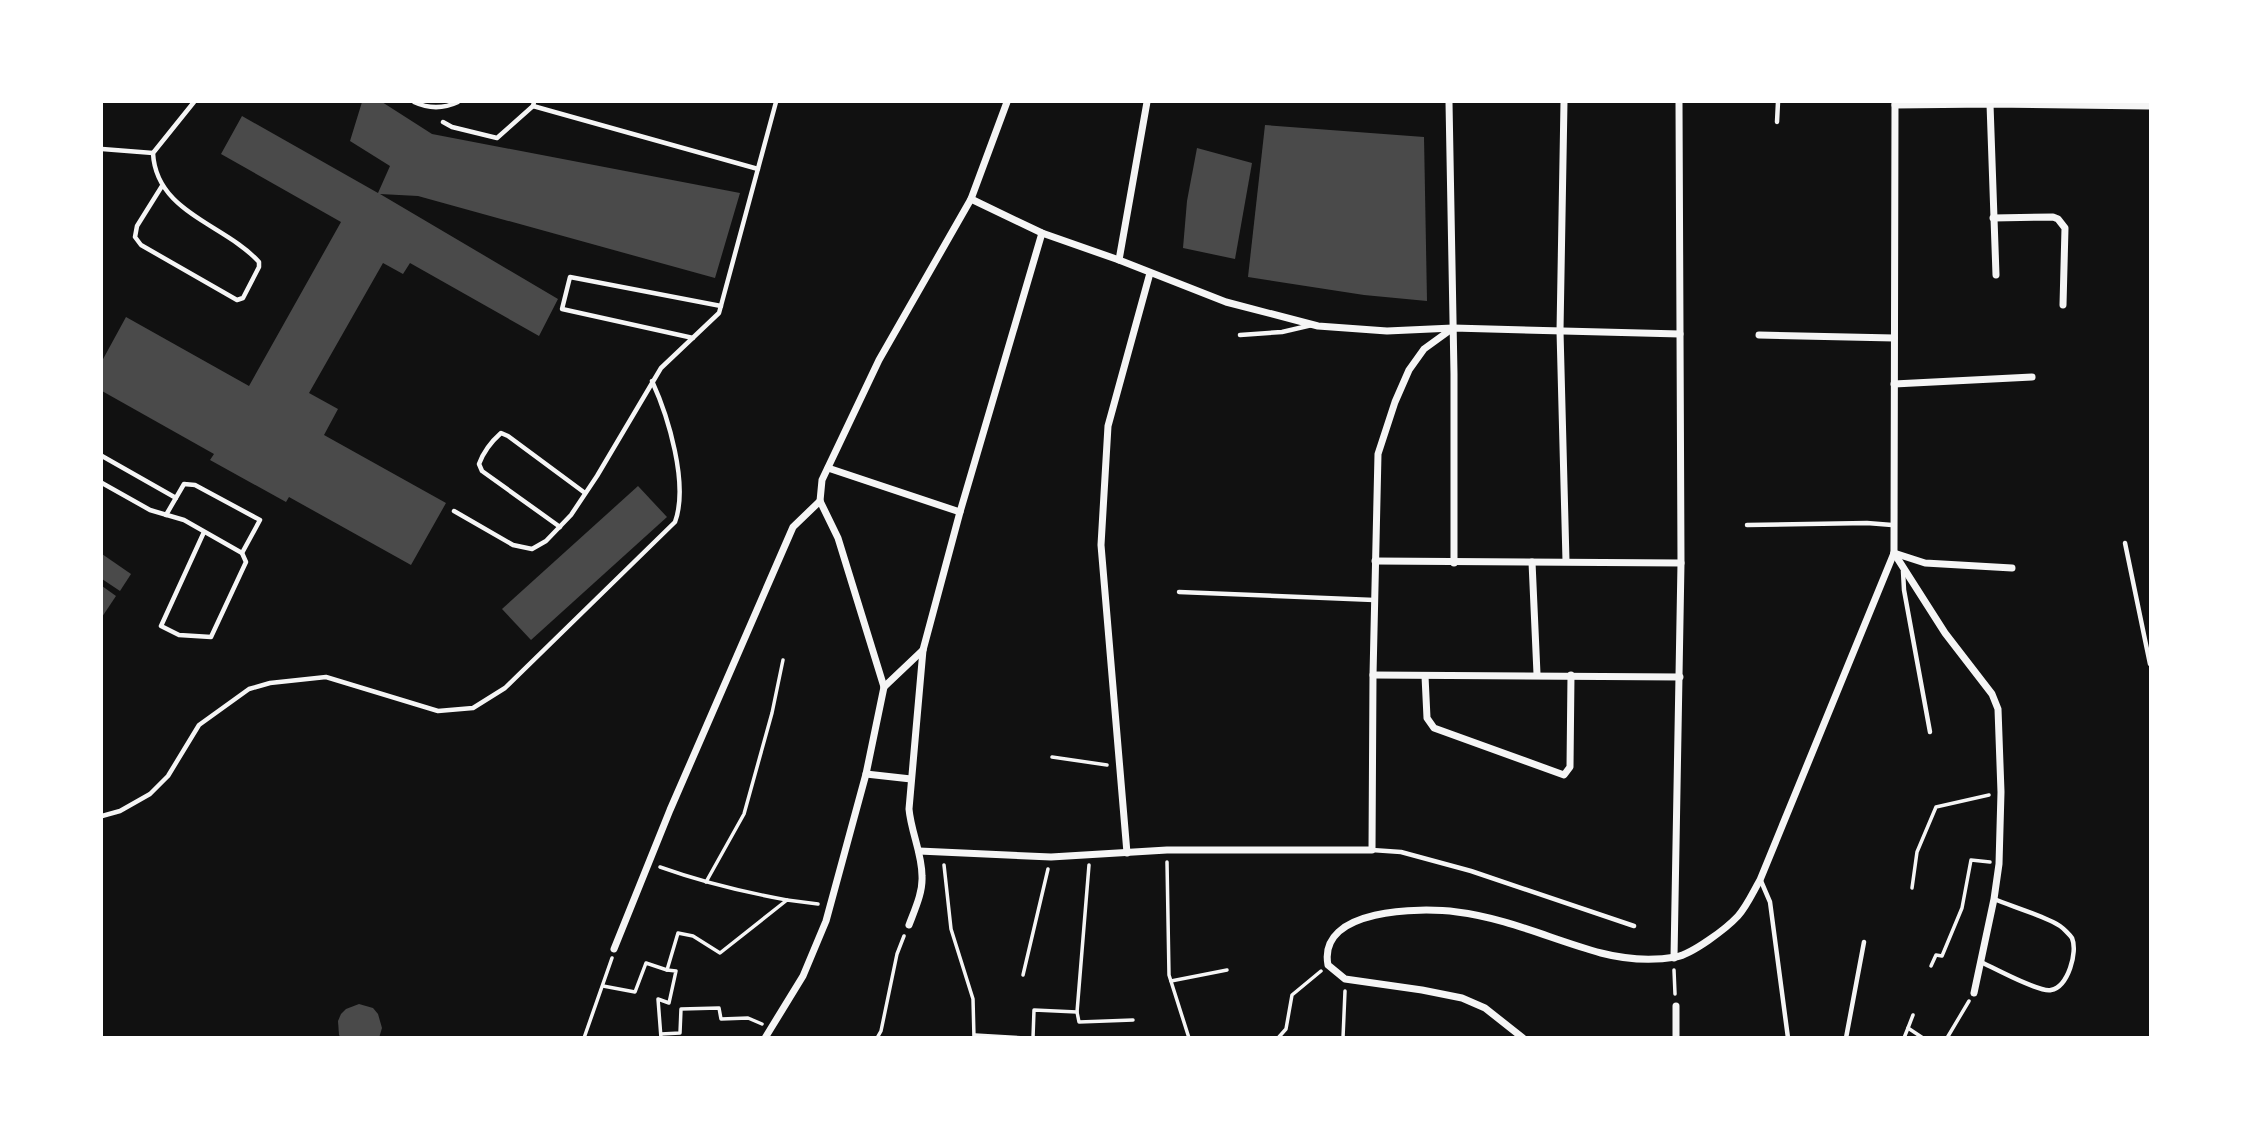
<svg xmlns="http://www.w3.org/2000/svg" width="2252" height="1139" viewBox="0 0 2252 1139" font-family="'Space Grotesk',sans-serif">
<rect width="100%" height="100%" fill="#111"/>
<g fill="#4a4a4a">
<path d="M362,102h20l50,32 308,59 -25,85 -297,-82 -38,-2 178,105 -19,37 -129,-73 -7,11 -20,-11 -74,130 29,16 -14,26 122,68 -35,62 -122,-68 -3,5 -76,-42 4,-6 -112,-63v-30l24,-44 123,69 92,-164 -120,-68 21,-38 136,77 12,-27 -40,-25z"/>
<path d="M1265,125l159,12 3,164 -63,-6 -116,-18z"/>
<path d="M1197,148l55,15 -17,96 -52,-11 4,-47z"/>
<path d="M638,486l29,31 -136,123 -29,-31z"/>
<path d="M102,554l29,20 -11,17 -18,-12z"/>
<path d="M102,586l14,10 -14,21z"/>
<path d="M359,1004l14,4 5,6 4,14 -3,10h-38l-2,-3 -1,-14 3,-7 5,-5z"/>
</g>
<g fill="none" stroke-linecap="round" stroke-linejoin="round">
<g stroke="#f5f5f5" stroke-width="3.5">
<path d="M1052,757l55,8"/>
<path d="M1167,862l2,113 20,63"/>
<path d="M944,865l7,64 22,70 1,39"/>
<path d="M1089,865l-12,147 2,10 54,-2"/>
<path d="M660,867c42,15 83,25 127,33"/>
<path d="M706,882l38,-68 28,-101 11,-53"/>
<path d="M1912,888l5,-36 19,-45 53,-12"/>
<path d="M1931,966l5,-11 6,1 20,-48 9,-48 19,2"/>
<path d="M1674,970l1,24"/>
<path d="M1023,975l25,-106"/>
<path d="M1171,981l56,-11"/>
<path d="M603,986l32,6 11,-29 21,7 11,-37 15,3 27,17 67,-53 31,4"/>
<path d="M1908,1028l5,-13"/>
<path d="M661,1034l19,-1 1,-24 38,-1 2,11 27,-1 14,6"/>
<path d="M975,1035l50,3"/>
<path d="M584,1038l28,-80"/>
<path d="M661,1038l-3,-39 11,4 7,-32 -9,-1"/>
<path d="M877,1038l4,-7 16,-77 7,-18"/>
<path d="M1033,1038l1,-28 43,2"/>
<path d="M1278,1038l8,-9 6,-34 29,-24"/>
<path d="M1343,1038l2,-47"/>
<path d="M1904,1038l4,-10 15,10"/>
<path d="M1947,1038l22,-37"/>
</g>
<g stroke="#f5f5f5" stroke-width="4.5">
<path d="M414,102c15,7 29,7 44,0"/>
<path d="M533,106l225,63"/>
<path d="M443,122l9,5 45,11 36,-32 1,-4"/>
<path d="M1777,122l1,-20"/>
<path d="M102,149l51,4"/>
<path d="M162,186l-25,40 -2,11 6,8 96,55 6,-2 16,-31v-5c-34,-38 -103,-49 -106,-109l41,-51"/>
<path d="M1240,335l42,-3 30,-7"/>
<path d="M693,338l-131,-29 8,-32 151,29"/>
<path d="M102,456l74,42"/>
<path d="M102,483l48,27 34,10 58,33 4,9 -35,75 -32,-2 -18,-9 43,-94"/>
<path d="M454,511l59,34 19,4 14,-8 25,-26 26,-39 64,-108 58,-55 57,-211"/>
<path d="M166,515l18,-31 11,1 65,35 -18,33"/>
<path d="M1747,525l120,-2 25,2"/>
<path d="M560,527l-78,-56 -3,-7c4,-11 13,-23 22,-31l7,3 77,57"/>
<path d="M2125,543l25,121"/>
<path d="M1903,571l1,19 26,142"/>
<path d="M1179,592l195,8"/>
<path d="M102,816l18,-5 30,-17 18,-18 31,-51 50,-36 21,-6 56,-6 112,34 35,-3 32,-20 170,-166c14,-38 -7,-106 -23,-141"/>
<path d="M1372,850l29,2 70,19 163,55"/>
<path d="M1761,881l9,21 18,136"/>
<path d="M1981,962c13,6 59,31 70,28 17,-3 27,-38 21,-52 -2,-3 -9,-10 -12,-12 -13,-9 -49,-20 -66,-27"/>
<path d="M1846,1038l18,-96"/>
</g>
<g stroke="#f5f5f5" stroke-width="7">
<path d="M1449,102l5,272v189"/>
<path d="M1564,102l-4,229 6,230"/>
<path d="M1990,104l6,171"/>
<path d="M1895,105l95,-1 160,2"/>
<path d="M971,199l71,34 77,27 107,42 92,24 69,5 66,-3 227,6"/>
<path d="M1993,218l60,-1 5,2 7,9 -2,77"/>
<path d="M1119,260l28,-158"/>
<path d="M1759,335l135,3"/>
<path d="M1894,384l138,-7"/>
<path d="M828,468l132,44"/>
<path d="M1894,553l51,80 47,61 6,15 3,83 -2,72 -5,35 -20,94"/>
<path d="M1894,553l31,10 87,5"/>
<path d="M1375,561l306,2"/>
<path d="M1532,562l5,112"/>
<path d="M1373,675l307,2"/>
<path d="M1425,676l2,42 7,10 130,47 6,-8 1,-92"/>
<path d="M884,687l39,-37"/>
<path d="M866,774l45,5"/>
<path d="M919,851l132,6 116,-7h205l1,-175 5,-221 17,-52 14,-32 15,-21 29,-21"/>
<path d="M1127,853l-26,-308 7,-119 42,-153"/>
<path d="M909,925c6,-16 14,-33 13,-49 0,-23 -11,-44 -13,-67l14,-159 37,-138 82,-279"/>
<path d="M614,949l56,-139 123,-283 27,-26"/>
<path d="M1674,958l7,-395 -2,-461"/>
<path d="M1676,1006v32"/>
<path d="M765,1038l38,-62 23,-55 40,-147 18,-87 -46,-149 -18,-37 2,-21 57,-120 92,-161 36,-97"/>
<path d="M1523,1038l-38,-30 -23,-10 -40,-8 -77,-11 -17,-14c-11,-57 93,-58 129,-53 50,6 96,28 144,41 23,6 51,8 75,4 16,-3 50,-28 62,-41 9,-10 15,-24 22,-36l134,-327 1,-451"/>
</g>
</g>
<rect width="2252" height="1139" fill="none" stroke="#ffffff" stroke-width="206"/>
</svg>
